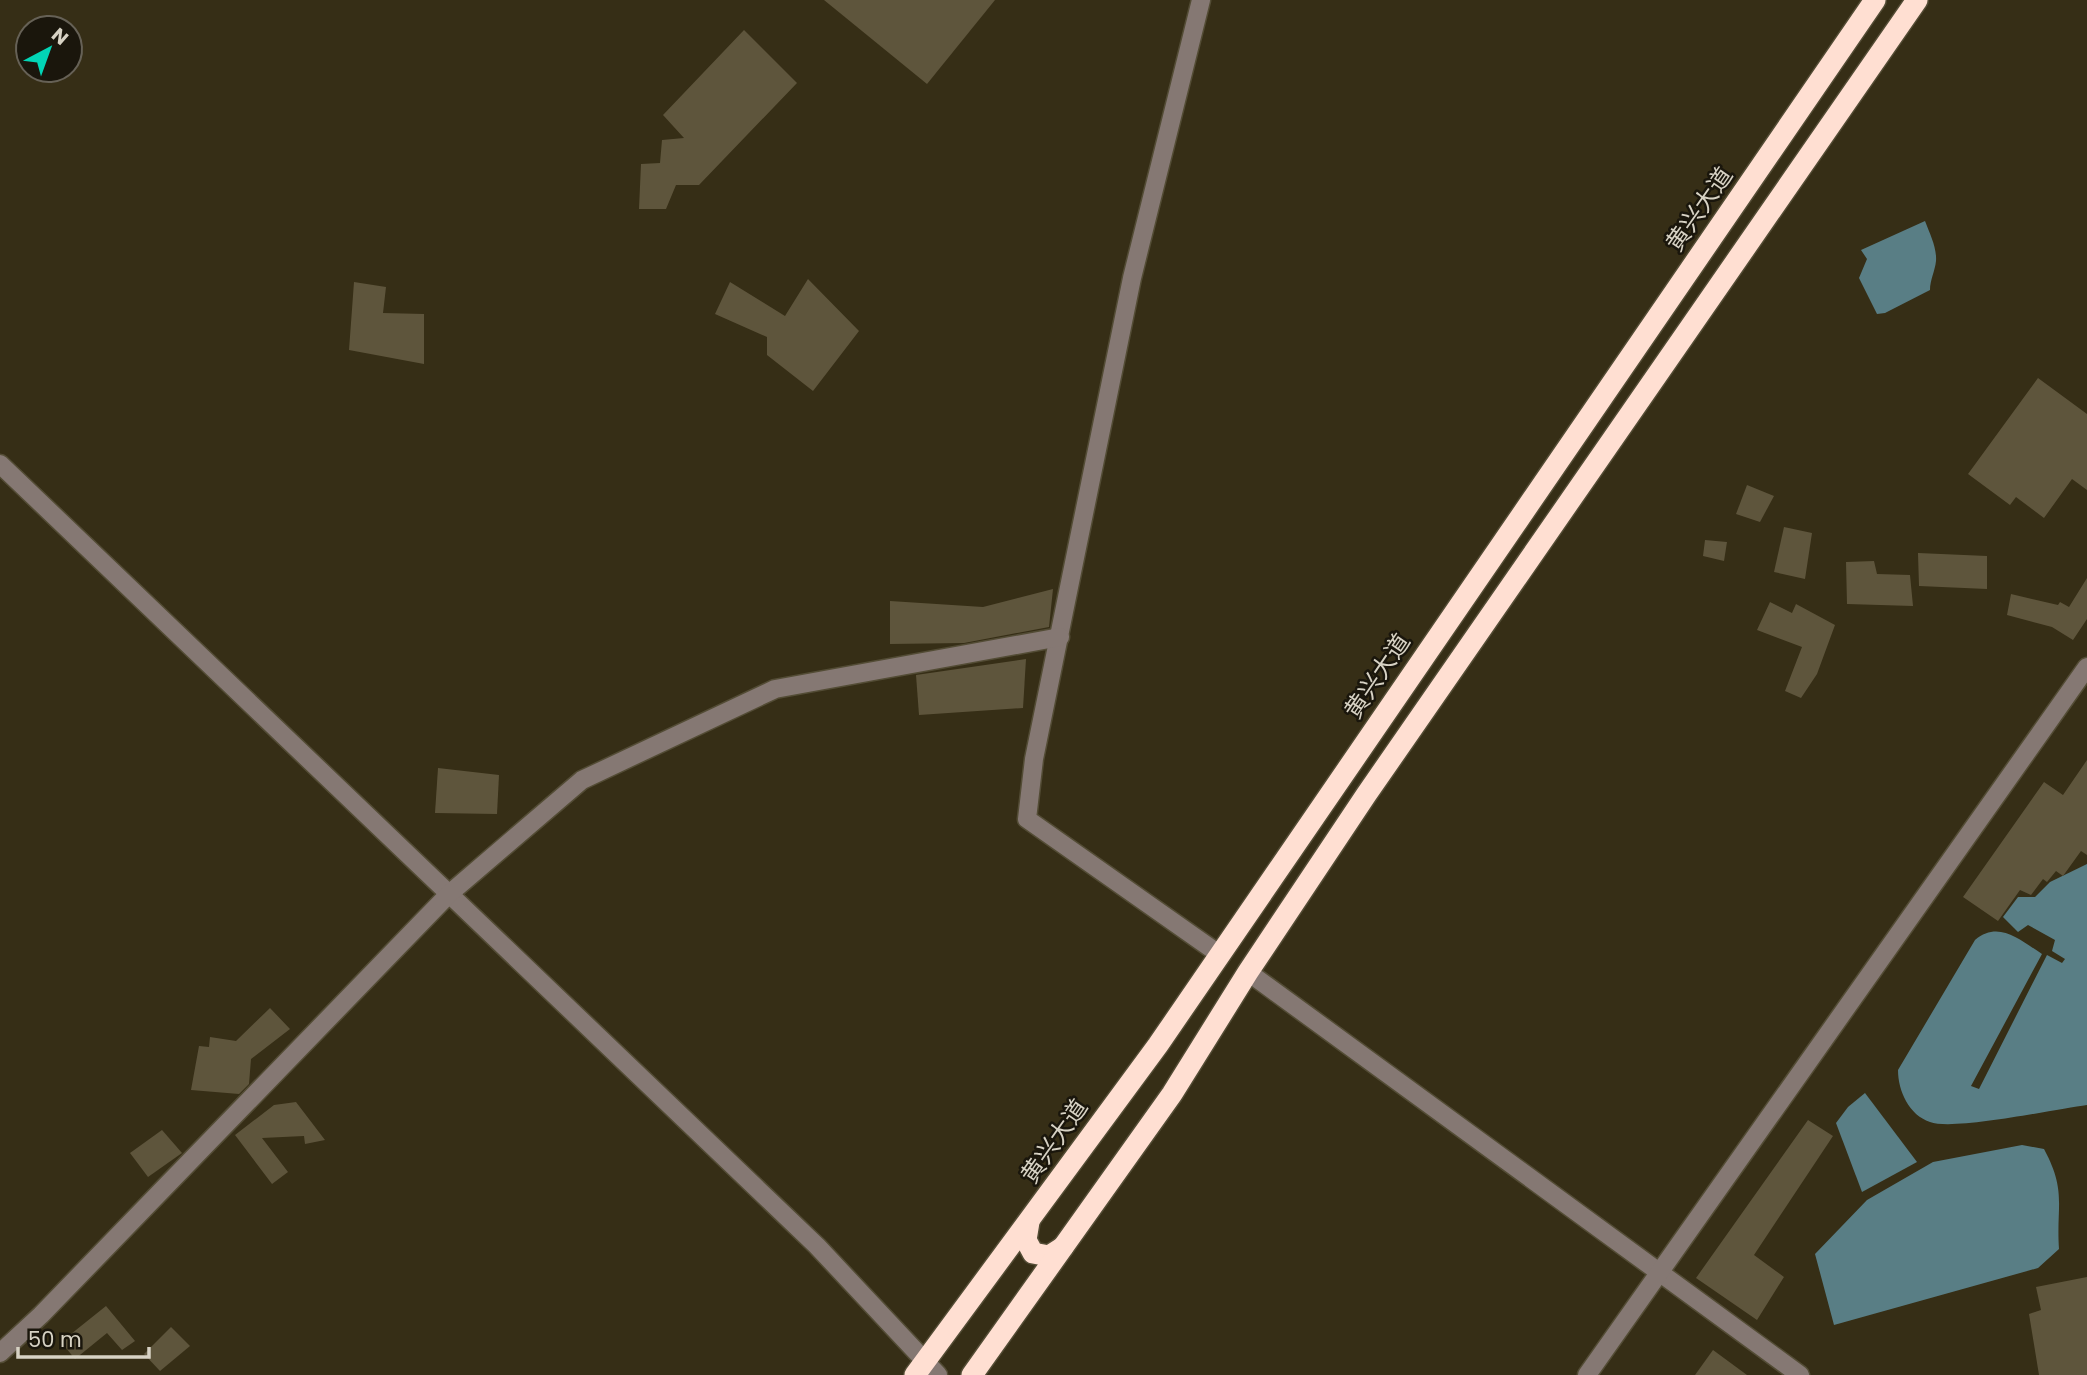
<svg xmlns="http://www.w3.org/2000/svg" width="2087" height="1375" viewBox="0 0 2087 1375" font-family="Poppins,'Noto Sans SC',sans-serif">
<rect width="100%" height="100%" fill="#362e16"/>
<g fill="#597e85">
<path d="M1925,221c5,13 12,27 11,40 -1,10 -6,19 -6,29l-45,23 -8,1 -18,-36 8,-19 -6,-9z"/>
<path d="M2087,864v241c-31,4 -133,26 -157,17 -21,-7 -32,-31 -32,-52l77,-130c24,-20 45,0 67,14l-71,132 8,3 68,-134 15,8 3,-4 -13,-8 3,-11 -27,-15 -10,7 -15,-15 15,-20h17l15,-15z"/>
<path d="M1865,1093l52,69 -55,30 -26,-69 12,-16z"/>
<path d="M2022,1145l22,4c23,43 12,56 15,100l-21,19 -204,57 -19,-71 52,-54 66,-38z"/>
</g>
<g fill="#5e553c">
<path d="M824,0h171l-68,84z"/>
<path d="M744,30l53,53 -98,102h-23l-10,24h-27l2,-45 19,-1 2,-23 22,-2 -21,-23z"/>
<path d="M808,279l51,52 -46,60 -46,-36v-18l-52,-23 15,-32 55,34z"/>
<path d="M354,282l32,5 -3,26 41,1v50l-75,-14z"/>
<path d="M2038,378l49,36v76l-15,-11 -28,39 -28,-21 -6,8 -42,-31z"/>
<path d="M1747,485l27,11 -14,26 -24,-8z"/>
<path d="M1784,527l28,6 -7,46 -31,-7z"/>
<path d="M1705,540l22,2 -3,19 -21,-5z"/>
<path d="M1918,553l69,3v33l-68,-3z"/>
<path d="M1874,561l3,13 33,1 3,31 -66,-2 -1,-42z"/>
<path d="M2087,578v41l-14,21 -21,-13 -45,-12 4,-21 47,11 2,-3 9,5z"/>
<path d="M1053,589l-4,38 -85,16 -74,1v-43l93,6z"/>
<path d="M1770,602l22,11 4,-9 39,21 -18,49 -16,24 -16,-7 17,-44 -45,-17z"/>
<path d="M1026,659l-3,49 -104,7 -3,-40z"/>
<path d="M2087,760v95l-6,-4 -18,25 -7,-5 -9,11 -4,-3 -12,16 -11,-5 -22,31 -35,-24 81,-115 19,13z"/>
<path d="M438,768l61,7 -2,39 -62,-1z"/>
<path d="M270,1008l20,21 -39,30 -2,25 -10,10 -48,-4 8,-44 10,1 1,-10 26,4z"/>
<path d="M296,1102l29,38 -20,4 -1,-8 -42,2 26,34 -16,12 -37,-49 39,-30z"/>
<path d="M1808,1120l25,16 -79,119 30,22 -27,43 -61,-42z"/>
<path d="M162,1130l20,23 -34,24 -18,-24z"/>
<path d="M2087,1277v98h-48l-10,-61 12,-4 -5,-23z"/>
<path d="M106,1306l29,35 -13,9 -15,-17 -32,26 -14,-17z"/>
<path d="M171,1327l19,19 -30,25 -16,-17z"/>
<path d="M1713,1350l34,25h-52z"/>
</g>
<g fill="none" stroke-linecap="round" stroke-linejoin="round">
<defs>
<g id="minor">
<path d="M1201,0l-69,278 -98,481 -7,60 192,135"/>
<path d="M0,464l817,782 121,129"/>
<path d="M1248,972l552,403"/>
<path d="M0,1353l41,-38 408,-421 133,-114 193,-91 285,-52"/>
<path d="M1587,1375l500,-708"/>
</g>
<g id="highway">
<path d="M1029,1222l-3,18 7,13 16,3 14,-9"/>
<path d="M915,1375l243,-330 717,-1045"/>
<path d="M972,1375l200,-281 76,-122 118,-177 551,-795"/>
</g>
</defs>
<use href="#minor" stroke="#534c35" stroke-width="21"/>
<use href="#highway" stroke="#534c35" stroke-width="24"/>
<use href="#minor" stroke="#857873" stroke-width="18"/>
<use href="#highway" stroke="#ffdfd2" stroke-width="21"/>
</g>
<g text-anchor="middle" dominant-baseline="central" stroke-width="5" stroke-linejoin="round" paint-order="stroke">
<g font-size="24" fill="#d7d2c4" stroke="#1a160c">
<text transform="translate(1699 209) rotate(-55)">黄兴大道</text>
<text transform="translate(1377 676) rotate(-56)">黄兴大道</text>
<text transform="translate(1054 1141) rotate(-55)">黄兴大道</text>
</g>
</g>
<g transform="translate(49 49) rotate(41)"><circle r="33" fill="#1a160c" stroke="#666156" stroke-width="2"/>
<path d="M0-5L12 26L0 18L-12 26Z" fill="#02d5b6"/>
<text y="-10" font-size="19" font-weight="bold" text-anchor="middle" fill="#d7d2c4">N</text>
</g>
<path d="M18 1347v10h131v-10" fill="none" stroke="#d7d2c4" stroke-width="3.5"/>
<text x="28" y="1347" font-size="21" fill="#d7d2c4" stroke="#1a160c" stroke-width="5" paint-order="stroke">50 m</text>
</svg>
